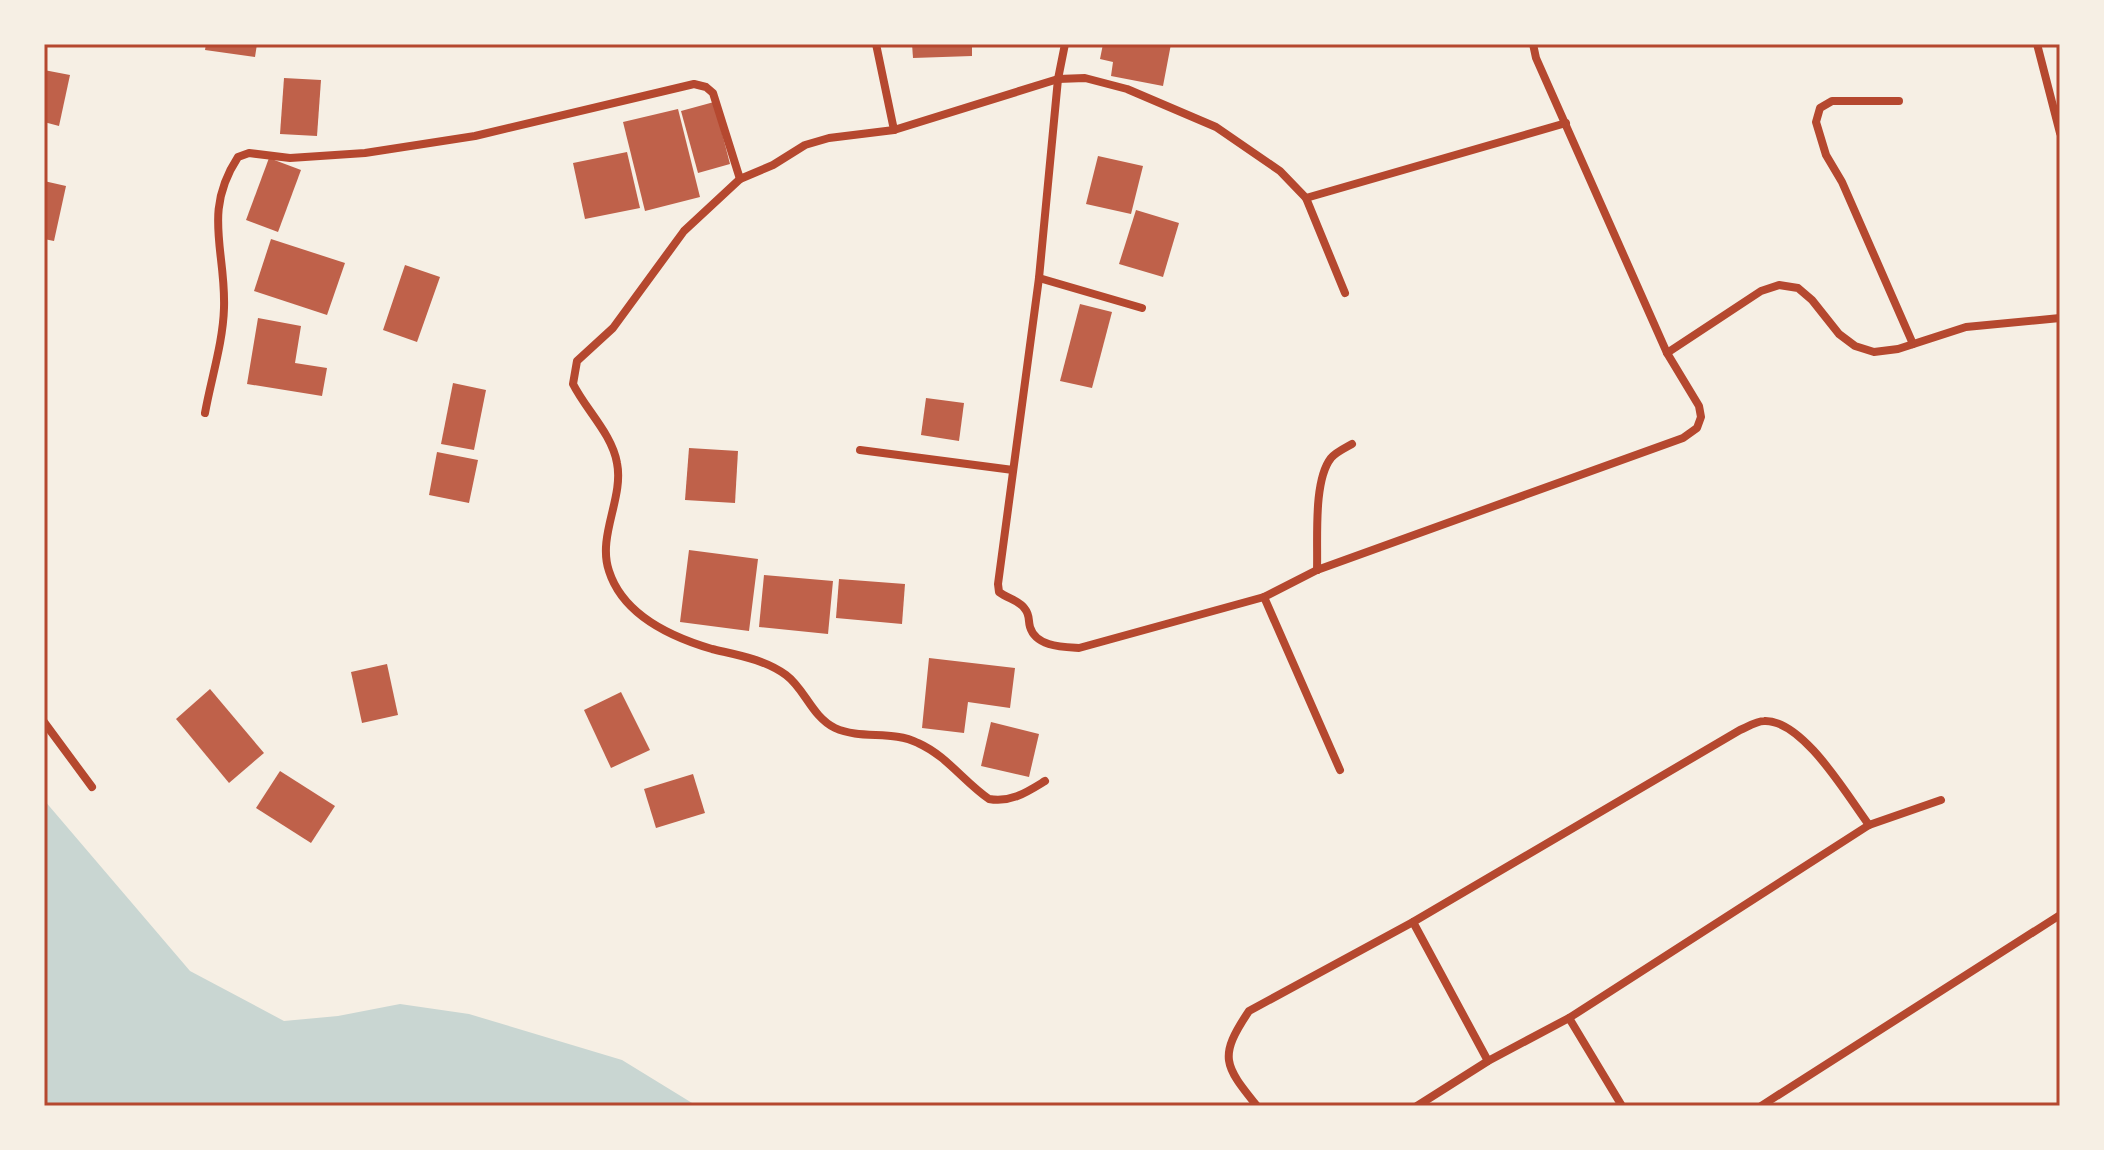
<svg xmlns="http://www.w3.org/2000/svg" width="2104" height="1150" viewBox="0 0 2104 1150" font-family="Karla,sans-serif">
<rect width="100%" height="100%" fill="#f6efe4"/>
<path fill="#c9d6d2" d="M44,800l146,171 94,50 54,-5 62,-12 69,10 153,46 75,46h-653z"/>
<g fill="#bf614a">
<path d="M206,44h51l-2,13 -50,-7z"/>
<path d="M912,44h60v12l-59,2z"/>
<path d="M1103,44h68l-8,42 -52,-10 2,-14 -13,-3z"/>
<path d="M44,70l26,5 -11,51 -15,-4z"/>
<path d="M284,78l37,2 -4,56 -37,-2z"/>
<path d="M714,102l16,62 -32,9 -17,-62z"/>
<path d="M678,109l22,88 -55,14 -22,-89z"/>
<path d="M627,152l13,56 -55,11 -12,-56z"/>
<path d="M1098,156l45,10 -12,48 -45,-10z"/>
<path d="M269,158l32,12 -23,62 -32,-12z"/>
<path d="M44,181l22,5 -12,55 -10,-2z"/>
<path d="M1136,210l43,13 -16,54 -44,-13z"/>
<path d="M271,239l74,24 -18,52 -73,-24z"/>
<path d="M405,265l35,12 -23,65 -34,-12z"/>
<path d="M1080,304l32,8 -20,76 -32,-7z"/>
<path d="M258,318l43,8 -6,37 32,5 -5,28 -75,-12z"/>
<path d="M453,383l33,7 -12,60 -33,-6z"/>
<path d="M926,398l38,5 -5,38 -38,-6z"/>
<path d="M689,448l49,3 -3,52 -50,-3z"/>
<path d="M437,452l41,8 -9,43 -40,-8z"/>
<path d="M689,550l69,9 -9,72 -69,-9z"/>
<path d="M764,575l69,6 -5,53 -69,-7z"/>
<path d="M839,579l66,5 -3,40 -66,-6z"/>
<path d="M929,658l86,10 -5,40 -42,-6 -4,31 -42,-5z"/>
<path d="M387,664l11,51 -36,8 -11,-51z"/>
<path d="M210,689l54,64 -35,30 -53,-64z"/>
<path d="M621,692l29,58 -39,18 -27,-58z"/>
<path d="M991,722l48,12 -10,43 -48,-11z"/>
<path d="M280,771l55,35 -24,37 -55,-35z"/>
<path d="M693,774l12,39 -49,15 -12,-39z"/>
</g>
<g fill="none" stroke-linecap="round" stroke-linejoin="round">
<g stroke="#b5482f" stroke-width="8">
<path d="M876,44l18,86"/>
<path d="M1065,44l-7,35 -19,199 -41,306 1,8c9,7 20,8 26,17 5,6 3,11 5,18 6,20 33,20 49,21l185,-51 53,-27 366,-132 14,-10 4,-11 -2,-11 -32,-53 -131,-295 -3,-14"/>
<path d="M2037,44l23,89"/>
<path d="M1899,101h-67l-12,7 -4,14 10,33 16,27 71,162"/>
<path d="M740,179l-56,52 -71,97 -36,33 -4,23c13,26 39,50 44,79 7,35 -20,73 -8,108 14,44 62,66 103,78 25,6 52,10 74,26 19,14 26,42 49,53 26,12 57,2 83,15 29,13 46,39 71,56 22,4 38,-7 56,-18"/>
<path d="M1306,198l260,-75"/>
<path d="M1039,278l103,30"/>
<path d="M1667,353l94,-62 18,-6 19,3 14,12 27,34 16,12 19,6 24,-3 68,-22 94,-9"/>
<path d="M205,413c6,-34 18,-70 19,-105 2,-58 -22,-96 14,-151l11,-4 41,5 75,-5 110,-17 219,-52 12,3 7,6 27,86 33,-14 32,-20 24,-7 65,-8 164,-51 27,-1 42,11 89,38 64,44 26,27 39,95"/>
<path d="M860,450l153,20"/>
<path d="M1317,570c1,-30 -4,-89 14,-112 5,-6 14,-10 21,-14"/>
<path d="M1264,597l76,173"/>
<path d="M44,722l48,65"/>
<path d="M1413,922l75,139"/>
<path d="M1569,1018l300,-193 72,-25"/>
<path d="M1257,1106c-33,-41 -39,-49 -8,-95l164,-89 327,-192c7,-3 17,-9 24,-9 39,-2 84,76 105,104"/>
<path d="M1417,1106l71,-45 81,-43 53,88"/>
<path d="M1761,1106l299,-191"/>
</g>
</g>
<rect width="2104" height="1150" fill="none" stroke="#f6efe4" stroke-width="92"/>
<rect x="46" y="46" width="2012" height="1058" fill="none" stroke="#b5482f" stroke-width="3"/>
</svg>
